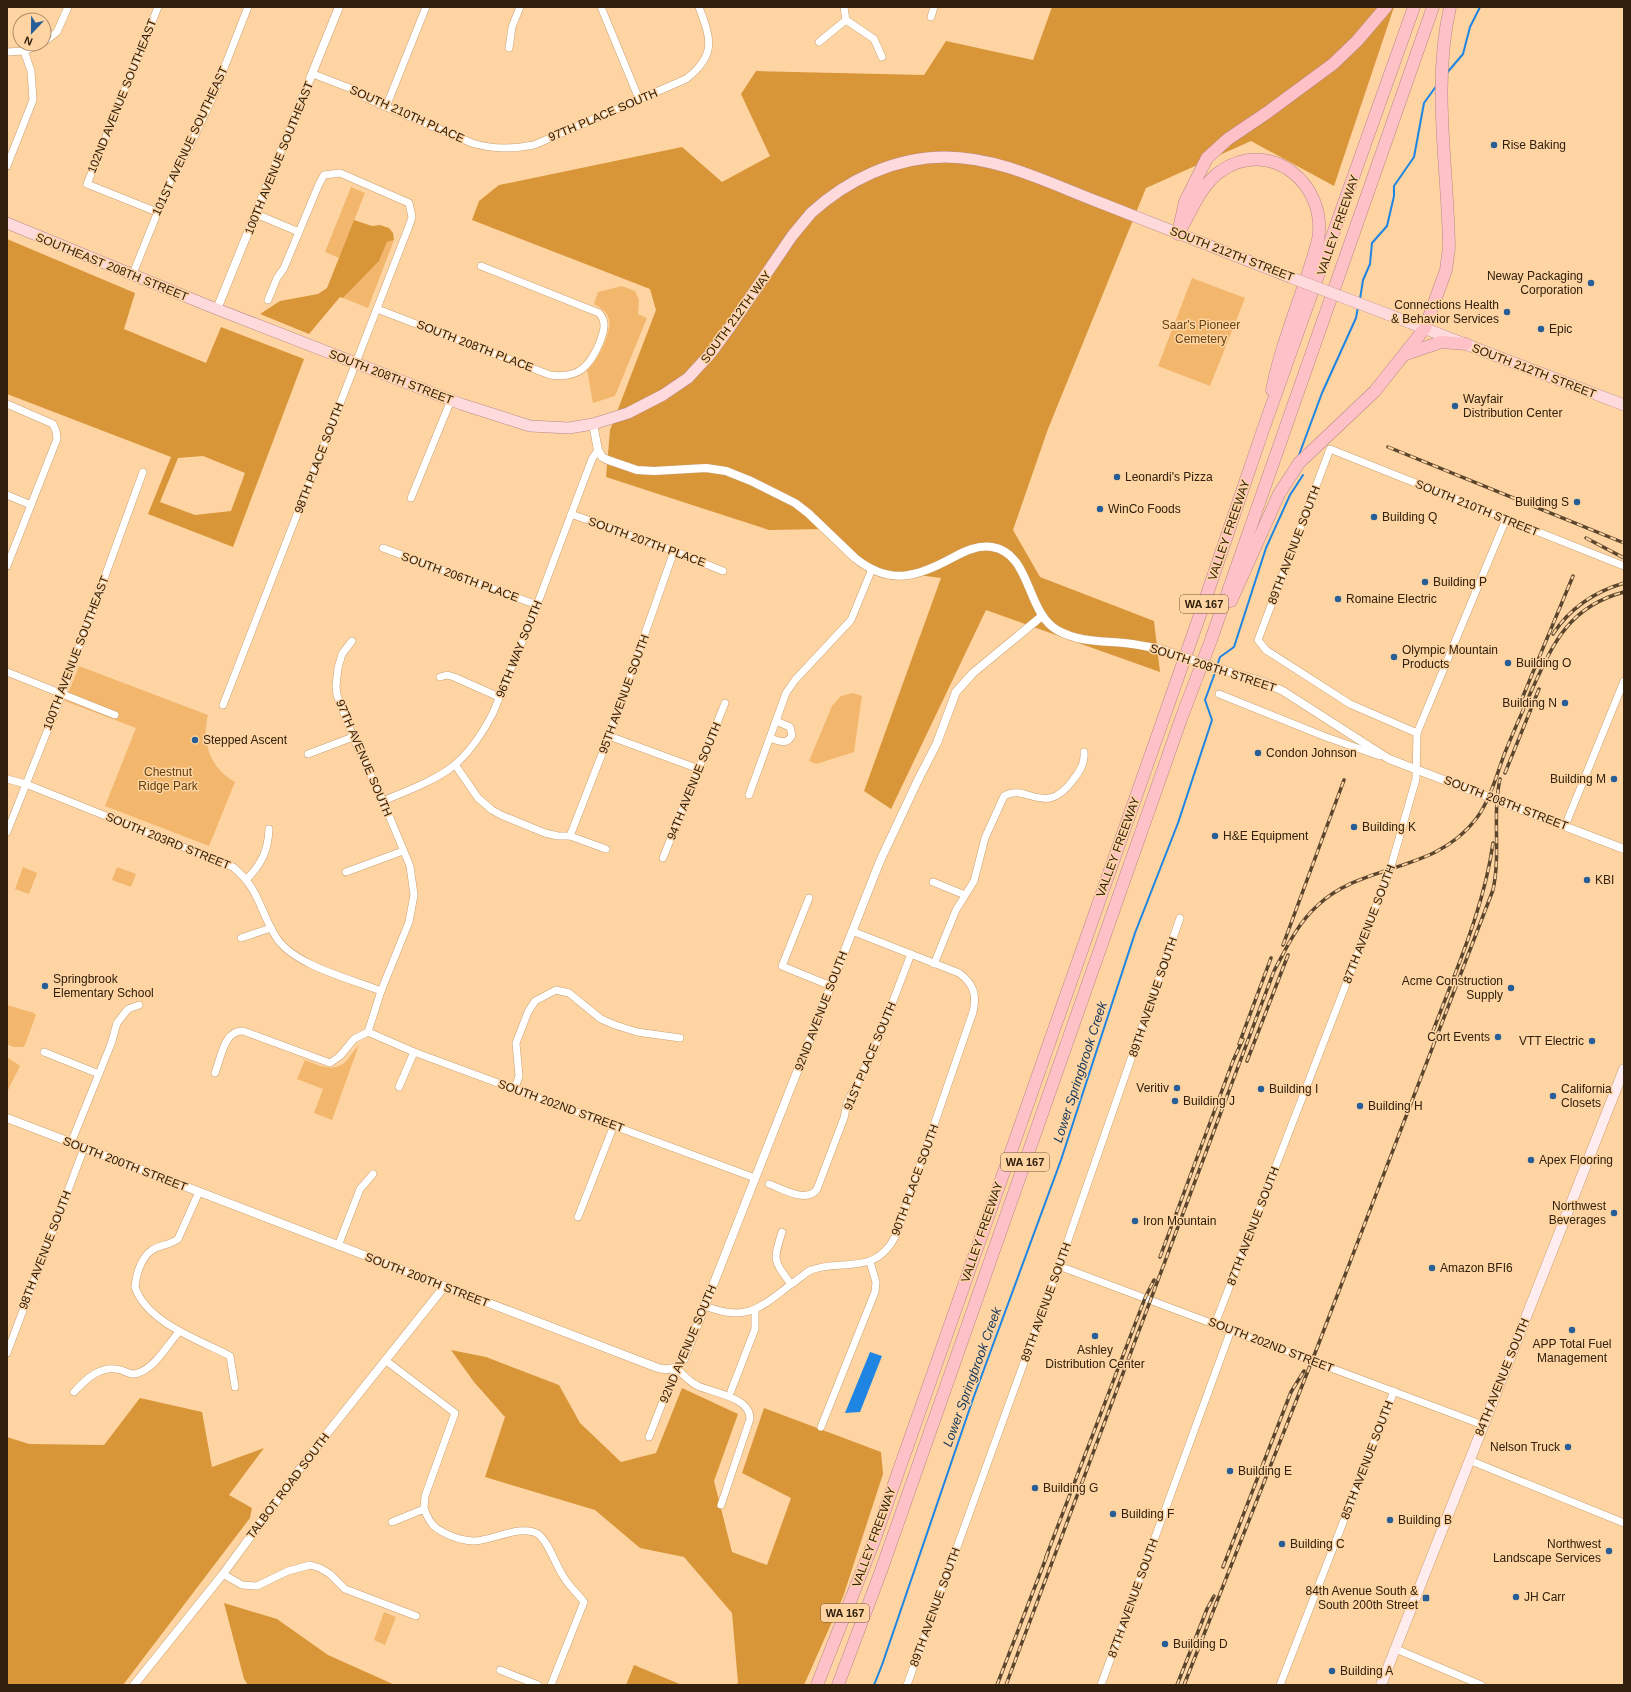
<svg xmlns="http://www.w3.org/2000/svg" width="1631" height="1692" viewBox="0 0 1631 1692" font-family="Helvetica,sans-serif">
<rect width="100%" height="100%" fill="#fed4a3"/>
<g fill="#f2b76c">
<path d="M351,187l14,6 -26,65 -14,-6z"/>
<path d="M394,240l-26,68 -25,-10 36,-37 8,-19z"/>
<path d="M1192,278l53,20 -35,88 -52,-20z"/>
<path d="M622,286l13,5 4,9 -1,14 9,4 -32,78 -22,7 -6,-33c10,-7 25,-38 22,-51 -2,-8 -9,-11 -15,-15l4,-12z"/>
<path d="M79,666l129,49c-7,27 2,53 27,67l-26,64 -104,-40 31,-78 -71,-27z"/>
<path d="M853,693l9,3 -8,56 -38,12 -7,-3 23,-55 9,-10z"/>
<path d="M23,867l14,6 -8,21 -14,-5z"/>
<path d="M117,867l19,7 -5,13 -19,-7z"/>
<path d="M7,1005l27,8 2,2 -11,30 -2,2h-10l-6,-3z"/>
<path d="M359,1045l-27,75 -18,-7 9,-24 -26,-10 8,-19c13,5 30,14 42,0 4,-5 7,-10 12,-15z"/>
<path d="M7,1057l13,9 -13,26z"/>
<path d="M384,1612l12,5 -11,28 -11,-5z"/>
</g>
<g fill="#d99638" fill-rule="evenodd">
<path d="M1052,7h342l-60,179 -83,-45 -105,47 -98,241 -35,101 27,47 114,44 6,51 -174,-62 -95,199 -27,-18 77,-213 -69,-9 -46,-40 -57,1 -163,-53 4,-47 46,-120 -6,-21 -178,-69 7,-19 20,-16 183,-38 40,35 48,-26 -29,-62 15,-23 168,4 22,-34 87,19z"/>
<path d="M354,220l18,6 8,-1 9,3 4,5 1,7 -7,2 -8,19 -36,37 -3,-1 -31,37 -49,-20 20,-13 38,-7 9,-6z"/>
<path d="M7,239l128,54 -11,36 82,34 15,-36 83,32 -71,188 -85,-33 23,-57 -164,-63zM203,456l42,17 -14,38 -36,4 -35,-13 18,-44z"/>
<path d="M451,1350l35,7 73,28 21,38 41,39 35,-9 26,-65 56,26 -24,67 18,71 35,13 24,-67 -49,-25 22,-65 117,44 2,22 -40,123 -39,88h-69l3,-2 -6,-70 -48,-56 -44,-9 -45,-38 -110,-33 20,-60 -31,-35z"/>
<path d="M140,1398l62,14 10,55 52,-19 -35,47 23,13 -2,10 -127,167h-116v-248l22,7 75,1z"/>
<path d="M224,1603l53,16 51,36 67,30h-147l-4,-6z"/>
<path d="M634,1665l48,20h-56z"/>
</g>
<path fill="#1e85e3" d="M870,1352l12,4 -22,56 -15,1z"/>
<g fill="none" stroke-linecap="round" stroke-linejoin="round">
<g stroke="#1e85e3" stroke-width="2">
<path d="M1446,74l17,-20 7,-27 10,-20"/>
<path d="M1360,299l3,-19 7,-16 2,-21 15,-17 7,-30v-10l20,-29 10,-54 13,-18"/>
<path d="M1299,455l23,-62 34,-75 2,-11"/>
<path d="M1217,666l3,-9 14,-10 32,-99 24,-53 13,-20"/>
<path d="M874,1685l8,-20 91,-266 88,-239 74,-227 43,-110 34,-103 -7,-20 11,-30"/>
</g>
<defs>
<g id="minor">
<path d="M601,7l38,92"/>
<path d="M844,7l2,13"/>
<path d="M931,17l3,-10"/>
<path d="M846,20l28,19 8,18"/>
<path d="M44,42l13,-10 11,-25"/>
<path d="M819,42l27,-22"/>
<path d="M509,48l3,-21 8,-20"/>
<path d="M7,52l17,-1 17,-7"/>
<path d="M313,74l39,15 14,9 20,9 86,36c21,7 41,6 62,2l152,-66c31,-24 25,-40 13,-72"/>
<path d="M386,107l40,-100"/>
<path d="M7,166l26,-66 -2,-29 -7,-20"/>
<path d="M157,212l-70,-28 71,-177"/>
<path d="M256,214l43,18"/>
<path d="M132,276l39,-97 18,-31 23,-49 36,-92"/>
<path d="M377,309l173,66c29,4 40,-9 50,-33 4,-11 7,-20 -1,-29l-118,-47"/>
<path d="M7,404l46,20 3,7 1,8 -50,127"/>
<path d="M7,495l24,10"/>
<path d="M411,498l40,-98"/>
<path d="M571,514l103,37 49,20"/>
<path d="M383,548l154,57"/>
<path d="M352,641l-10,13 -4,14 -2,18 1,9 16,42 30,64 27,65 4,29 -5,27 -28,69 -13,41"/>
<path d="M7,672l108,43"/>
<path d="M440,677l7,-2 7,2 45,20"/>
<path d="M1219,694l107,43 54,19"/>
<path d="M223,705l186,-479 3,-9 -3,-14 -69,-30 -16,2 -5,9 -35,84 -7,10 -9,22"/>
<path d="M1417,733l-67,-29 -84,-54 -8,-10 72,-191 294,117"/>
<path d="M609,736l90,33"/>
<path d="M770,738c9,3 17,8 22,-3l-2,-8 -14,-6"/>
<path d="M308,754l45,-17"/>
<path d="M456,766l22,32 14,12 9,5 44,18 13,3h12l36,13"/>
<path d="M7,779l19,5 207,83c27,22 26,43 43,70 17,28 75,42 105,54"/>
<path d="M749,795l37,-102 9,-13 56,-60 21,-51"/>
<path d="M383,801c57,-24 80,-30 110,-88l44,-108 55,-146 6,-9"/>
<path d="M1565,826l59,-145"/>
<path d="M7,832l55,-138 81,-222"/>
<path d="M570,836l39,-100 65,-185"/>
<path d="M663,858l62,-155"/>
<path d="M346,872l57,-21"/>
<path d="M247,879c15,-16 21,-28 22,-50"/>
<path d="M933,882l32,13"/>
<path d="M809,898l-27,68 49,20"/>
<path d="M241,938l30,-10"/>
<path d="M934,964l22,-54 18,-29 11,-43 19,-42c22,-14 41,23 69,-16 7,-9 12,-17 11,-28"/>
<path d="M368,1032l46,20 341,126"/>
<path d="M44,1052l55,22"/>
<path d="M215,1073c6,-15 9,-43 28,-42l87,32 10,-7 14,-17 14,-7"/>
<path d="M399,1087l15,-35"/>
<path d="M515,1088l4,-12 -3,-33 12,-31 7,-11 21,-11 13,3 32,26 14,6 22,7 43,6"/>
<path d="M71,1143l40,-99 6,-21 11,-14 11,-4"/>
<path d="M769,1184c14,5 38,20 48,5l27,-71 3,-15 28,-55 36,-94"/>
<path d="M199,1192l-21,47c-8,6 -18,6 -26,11 -11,8 -16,24 -17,37 12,36 65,53 95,69l5,31"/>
<path d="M578,1217l36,-92"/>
<path d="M782,1232c-9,29 -9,28 9,52"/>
<path d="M338,1246l22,-57 13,-15"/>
<path d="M1059,1266l424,159"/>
<path d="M705,1306c43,17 55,1 88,-23 6,-4 12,-10 18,-13 33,-12 64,7 85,-35l77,-223c4,-17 1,-28 -14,-39l-107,-42"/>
<path d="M1215,1324l175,-454 26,-91 1,-46 89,-214"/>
<path d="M7,1353l77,-205"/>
<path d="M385,1360l70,53 -30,83 -1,13"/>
<path d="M731,1391l24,-62v-18"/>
<path d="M74,1392c12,-13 27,-28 47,-22 6,2 11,6 17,3 18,-6 29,-28 41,-41"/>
<path d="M821,1427l54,-135 1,-10 -6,-20"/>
<path d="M649,1437l27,-69c7,6 13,14 22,18 16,7 52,11 52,33l-29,86"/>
<path d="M1469,1460l155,63"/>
<path d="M392,1522l32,-13c7,17 11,20 27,27 8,3 15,5 24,5 18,-1 47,-17 63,-7 11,8 18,33 27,45 5,8 13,15 19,23l-33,83"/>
<path d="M223,1574l19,11 15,1 31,-15 22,-6 10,3 10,6 15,15 71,27"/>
<path d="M1396,1649l85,36"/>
<path d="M500,1670l38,15"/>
<path d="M907,1685l152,-419 121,-348"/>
<path d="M1101,1685l130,-355"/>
<path d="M1280,1685l114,-294"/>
</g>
<g id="tertiary">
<path d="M217,309l122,-302"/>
<path d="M593,424l5,26 4,7 6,3 29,10 17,1 52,-3 20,3 25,10 44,22 13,10 47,45c35,28 62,19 97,0 13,-7 25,-13 40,-11 39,6 34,65 65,83 21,12 44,11 67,13 12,1 24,4 36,6"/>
<path d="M1233,673l31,9 19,9 106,68 235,90"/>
<path d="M7,1118l651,250c11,3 19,1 26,-9l196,-498 38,-81 19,-37 19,-51 17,-19 69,-57"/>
<path d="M134,1685l89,-111 90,-123 131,-164"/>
</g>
<path id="secondary" d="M1381,1685l243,-616"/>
<g id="primary">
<path d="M7,223l202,83 252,98 69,22 39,2 24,-4 35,-11 35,-18 25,-17 23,-25 19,-26 62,-91 19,-23c36,-33 84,-56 134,-56 54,0 106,27 156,46 63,25 128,50 191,75"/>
<path d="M1387,314l237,91"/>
</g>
<g id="motorway">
<path d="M1180,224l5,-22 22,-44 21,-19 40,-27 65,-48 24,-23 29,-34"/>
<path d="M1178,234c12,-20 23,-50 43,-63 49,-34 107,13 97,69 -13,50 -36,99 -46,150"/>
<path d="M1406,354l35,-12 25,2"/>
<path d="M1231,601l48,-107 20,-31 76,-72 50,-63 21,-58 3,-22c-1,-80 -17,-162 1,-241"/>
<path d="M817,1685l57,-144 328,-932 62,-182 150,-420"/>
<path d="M838,1685l43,-114 300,-852 30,-79 222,-633"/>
</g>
</defs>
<use href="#minor" stroke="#c9a172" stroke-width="8"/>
<use href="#tertiary" stroke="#c9a172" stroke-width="9"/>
<use href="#secondary" stroke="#c9a172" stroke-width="11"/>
<use href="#primary" stroke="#b68986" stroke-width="12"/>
<use href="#motorway" stroke="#b68986" stroke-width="13"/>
<use href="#minor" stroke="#fff" stroke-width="7"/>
<use href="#tertiary" stroke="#fff" stroke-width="8"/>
<use href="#secondary" stroke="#ffecee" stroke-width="10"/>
<use href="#primary" stroke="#fedadd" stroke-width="11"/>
<use href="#motorway" stroke="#fec1c7" stroke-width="12"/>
<defs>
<g id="rail">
<path d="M1388,447l236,96"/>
<path d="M1586,538l38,20"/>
<path d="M1553,634c17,-26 41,-42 71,-51"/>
<path d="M1521,701l52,-125"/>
<path d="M1505,773l34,-84"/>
<path d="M1283,945l61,-165"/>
<path d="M1433,1031c23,-61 51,-123 60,-188"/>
<path d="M1239,1044l32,-86"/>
<path d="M1247,1061l41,-106"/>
<path d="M1160,1257l73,-196 10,-22"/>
<path d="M1046,1557l99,-259 9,-18"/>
<path d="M1223,1567l68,-175 13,-21"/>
<path d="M997,1685l51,-132"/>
<path d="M1006,1685l268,-714c12,-22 23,-47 43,-65 46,-44 117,-32 159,-87 14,-19 20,-42 28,-64 8,-20 17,-40 26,-61 22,-48 37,-87 94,-102"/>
<path d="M1177,1685l30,-76 7,-13"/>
<path d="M1184,1685l133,-337 176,-458c8,-37 -1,-74 7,-111"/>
</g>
</defs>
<use href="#rail" stroke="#5b462d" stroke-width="3.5"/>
<use href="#rail" stroke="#fed4a3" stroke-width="2" stroke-dasharray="6" stroke-linecap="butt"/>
<defs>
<path id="tertiary-bridge" d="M1160,649l73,24"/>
<path id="primary-bridge" d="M1292,278l95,36"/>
</defs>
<use href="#tertiary-bridge" stroke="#c9a172" stroke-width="9" stroke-linecap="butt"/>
<use href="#primary-bridge" stroke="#b68986" stroke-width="12" stroke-linecap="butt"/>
<use href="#tertiary-bridge" stroke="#fff" stroke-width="8"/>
<use href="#primary-bridge" stroke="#fedadd" stroke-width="11"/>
</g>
<g fill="#275e97" stroke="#fed4a3" stroke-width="1.5">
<circle cx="1494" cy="145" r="4"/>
<circle cx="1591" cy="283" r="4"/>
<circle cx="1507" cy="312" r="4"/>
<circle cx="1541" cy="329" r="4"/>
<circle cx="1455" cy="406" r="4"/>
<circle cx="1117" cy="477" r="4"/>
<circle cx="1577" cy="502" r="4"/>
<circle cx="1100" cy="509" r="4"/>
<circle cx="1374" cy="517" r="4"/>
<circle cx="1425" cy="582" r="4"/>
<circle cx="1338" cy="599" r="4"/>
<circle cx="1394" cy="657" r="4"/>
<circle cx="1508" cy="663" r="4"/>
<circle cx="1565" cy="703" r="4"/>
<circle cx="195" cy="740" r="4"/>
<circle cx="1258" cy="753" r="4"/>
<circle cx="1614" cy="779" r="4"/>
<circle cx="1354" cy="827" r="4"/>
<circle cx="1215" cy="836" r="4"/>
<circle cx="1587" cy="880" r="4"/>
<circle cx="45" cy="986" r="4"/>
<circle cx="1511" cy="988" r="4"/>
<circle cx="1498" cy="1037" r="4"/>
<circle cx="1592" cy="1041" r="4"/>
<circle cx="1177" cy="1088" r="4"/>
<circle cx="1261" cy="1089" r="4"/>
<circle cx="1553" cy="1096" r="4"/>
<circle cx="1175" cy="1101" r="4"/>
<circle cx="1360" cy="1106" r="4"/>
<circle cx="1531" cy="1160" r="4"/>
<circle cx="1614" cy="1213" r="4"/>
<circle cx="1135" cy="1221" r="4"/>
<circle cx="1432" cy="1268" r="4"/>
<circle cx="1572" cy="1330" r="4"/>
<circle cx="1095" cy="1336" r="4"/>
<circle cx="1568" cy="1447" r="4"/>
<circle cx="1230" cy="1471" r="4"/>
<circle cx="1035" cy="1488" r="4"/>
<circle cx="1113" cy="1514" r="4"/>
<circle cx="1390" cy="1520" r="4"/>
<circle cx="1282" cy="1544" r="4"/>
<circle cx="1609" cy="1551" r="4"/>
<circle cx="1516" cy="1597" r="4"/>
<rect x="1422" y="1594" width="8" height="8" rx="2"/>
<circle cx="1165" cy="1644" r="4"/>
<circle cx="1332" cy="1671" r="4"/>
</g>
<g text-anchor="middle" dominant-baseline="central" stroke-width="3" stroke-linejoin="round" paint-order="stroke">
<g fill="#fed4a3" stroke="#6e563a" stroke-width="1">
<rect x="1180" y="595" width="48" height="18" rx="3"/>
<rect x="1001" y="1153" width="48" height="18" rx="3"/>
<rect x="821" y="1604" width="48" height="18" rx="3"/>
</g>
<g font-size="11" font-weight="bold" fill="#30200d">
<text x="1204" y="604">WA 167</text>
<text x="1025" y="1162">WA 167</text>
<text x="845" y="1613">WA 167</text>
</g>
<g font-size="12" fill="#30200d" stroke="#fed4a3">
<text transform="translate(122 96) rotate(-68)">102ND AVENUE SOUTHEAST</text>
<text transform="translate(407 114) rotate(24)">SOUTH 210TH PLACE</text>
<text transform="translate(603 115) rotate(-23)">97TH PLACE SOUTH</text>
<text transform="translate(190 141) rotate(-65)">101ST AVENUE SOUTHEAST</text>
<text transform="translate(279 158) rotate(-68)">100TH AVENUE SOUTHEAST</text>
<text transform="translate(1338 225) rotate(-71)">VALLEY FREEWAY</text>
<text transform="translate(1232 254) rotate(21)">SOUTH 212TH STREET</text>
<text transform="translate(112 267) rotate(22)">SOUTHEAST 208TH STREET</text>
<text transform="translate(736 317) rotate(-54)">SOUTH 212TH WAY</text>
<text transform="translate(475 346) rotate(21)">SOUTH 208TH PLACE</text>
<text transform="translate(1534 371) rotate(21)">SOUTH 212TH STREET</text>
<text transform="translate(391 377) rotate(21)">SOUTH 208TH STREET</text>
<text transform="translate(319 458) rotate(-69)">98TH PLACE SOUTH</text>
<text transform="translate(1477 508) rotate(22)">SOUTH 210TH STREET</text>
<text transform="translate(1229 530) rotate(-71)">VALLEY FREEWAY</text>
<text transform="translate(647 542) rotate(20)">SOUTH 207TH PLACE</text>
<text transform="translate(1294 545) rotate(-69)">89TH AVENUE SOUTH</text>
<text transform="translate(460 577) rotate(20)">SOUTH 206TH PLACE</text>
<text transform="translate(519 649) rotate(-68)">96TH WAY SOUTH</text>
<text transform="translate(76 653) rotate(-69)">100TH AVENUE SOUTHEAST</text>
<text transform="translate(1213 668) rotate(18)">SOUTH 208TH STREET</text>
<text transform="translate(624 694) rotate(-70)">95TH AVENUE SOUTH</text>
<text transform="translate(364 758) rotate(67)">97TH AVENUE SOUTH</text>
<text transform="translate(694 781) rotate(-68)">94TH AVENUE SOUTH</text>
<text transform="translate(1506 803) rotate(21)">SOUTH 208TH STREET</text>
<text transform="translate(168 841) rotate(22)">SOUTH 203RD STREET</text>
<text transform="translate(1118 847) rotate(-70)">VALLEY FREEWAY</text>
<text transform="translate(1369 924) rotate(-69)">87TH AVENUE SOUTH</text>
<text transform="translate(1153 997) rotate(-71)">89TH AVENUE SOUTH</text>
<text transform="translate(821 1011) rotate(-69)">92ND AVENUE SOUTH</text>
<text transform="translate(870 1056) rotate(-67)">91ST PLACE SOUTH</text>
<text transform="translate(561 1106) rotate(20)">SOUTH 202ND STREET</text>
<text transform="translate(125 1164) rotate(21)">SOUTH 200TH STREET</text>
<text transform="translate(915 1180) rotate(-70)">90TH PLACE SOUTH</text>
<text transform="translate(1253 1226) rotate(-69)">87TH AVENUE SOUTH</text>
<text transform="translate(982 1232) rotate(-71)">VALLEY FREEWAY</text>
<text transform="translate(45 1250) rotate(-69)">98TH AVENUE SOUTH</text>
<text transform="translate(427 1280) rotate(21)">SOUTH 200TH STREET</text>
<text transform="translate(1046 1302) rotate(-70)">89TH AVENUE SOUTH</text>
<text transform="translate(688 1344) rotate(-67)">92ND AVENUE SOUTH</text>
<text transform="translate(1271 1345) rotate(21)">SOUTH 202ND STREET</text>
<text transform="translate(1502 1377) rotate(-68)">84TH AVENUE SOUTH</text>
<text transform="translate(1367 1460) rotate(-69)">85TH AVENUE SOUTH</text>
<text transform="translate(288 1486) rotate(-53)">TALBOT ROAD SOUTH</text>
<text transform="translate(874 1537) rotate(-70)">VALLEY FREEWAY</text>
<text transform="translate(1133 1598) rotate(-70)">87TH AVENUE SOUTH</text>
<text transform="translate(935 1607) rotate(-70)">89TH AVENUE SOUTH</text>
</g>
<g font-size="12" fill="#30200d" stroke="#fed4a3" text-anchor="start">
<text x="1502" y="145">Rise Baking</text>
<text x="1583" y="276" text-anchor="end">Neway Packaging<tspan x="1583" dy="14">Corporation</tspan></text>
<text x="1499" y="305" text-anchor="end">Connections Health<tspan x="1499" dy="14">&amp; Behavior Services</tspan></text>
<text x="1549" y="329">Epic</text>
<text x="1463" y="399">Wayfair<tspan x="1463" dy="14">Distribution Center</tspan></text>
<text x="1125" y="477">Leonardi's Pizza</text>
<text x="1569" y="502" text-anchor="end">Building S</text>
<text x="1108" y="509">WinCo Foods</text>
<text x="1382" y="517">Building Q</text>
<text x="1433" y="582">Building P</text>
<text x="1346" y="599">Romaine Electric</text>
<text x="1402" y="650">Olympic Mountain<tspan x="1402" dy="14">Products</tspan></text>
<text x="1516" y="663">Building O</text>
<text x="1557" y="703" text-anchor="end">Building N</text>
<text x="203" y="740">Stepped Ascent</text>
<text x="1266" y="753">Condon Johnson</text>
<text x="1606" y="779" text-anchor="end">Building M</text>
<text x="1362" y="827">Building K</text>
<text x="1223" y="836">H&amp;E Equipment</text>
<text x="1595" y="880">KBI</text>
<text x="53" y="979">Springbrook<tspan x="53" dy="14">Elementary School</tspan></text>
<text x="1503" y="981" text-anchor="end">Acme Construction<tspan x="1503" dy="14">Supply</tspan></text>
<text x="1490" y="1037" text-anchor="end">Cort Events</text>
<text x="1584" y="1041" text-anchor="end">VTT Electric</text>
<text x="1169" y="1088" text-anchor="end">Veritiv</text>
<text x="1269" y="1089">Building I</text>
<text x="1561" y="1089">California<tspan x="1561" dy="14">Closets</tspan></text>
<text x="1183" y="1101">Building J</text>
<text x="1368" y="1106">Building H</text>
<text x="1539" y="1160">Apex Flooring</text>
<text x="1606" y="1206" text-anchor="end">Northwest<tspan x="1606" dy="14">Beverages</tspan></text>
<text x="1143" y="1221">Iron Mountain</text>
<text x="1440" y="1268">Amazon BFI6</text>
<text x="1572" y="1344" text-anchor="middle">APP Total Fuel<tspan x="1572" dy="14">Management</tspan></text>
<text x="1095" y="1350" text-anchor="middle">Ashley<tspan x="1095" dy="14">Distribution Center</tspan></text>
<text x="1560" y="1447" text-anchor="end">Nelson Truck</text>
<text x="1238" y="1471">Building E</text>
<text x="1043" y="1488">Building G</text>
<text x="1121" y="1514">Building F</text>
<text x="1398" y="1520">Building B</text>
<text x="1290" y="1544">Building C</text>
<text x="1601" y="1544" text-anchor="end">Northwest<tspan x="1601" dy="14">Landscape Services</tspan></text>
<text x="1418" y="1591" text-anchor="end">84th Avenue South &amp;<tspan x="1418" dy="14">South 200th Street</tspan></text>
<text x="1524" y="1597">JH Carr</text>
<text x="1173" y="1644">Building D</text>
<text x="1340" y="1671">Building A</text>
</g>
<g font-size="12" fill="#63410e" stroke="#fed4a3">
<text x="1201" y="325">Saar's Pioneer<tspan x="1201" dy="14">Cemetery</tspan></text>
<text x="168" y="772">Chestnut<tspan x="168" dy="14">Ridge Park</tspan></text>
</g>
<g font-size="13" font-style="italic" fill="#10355b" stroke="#fed4a3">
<text transform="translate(1080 1072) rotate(-72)">Lower Springbrook Creek</text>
<text transform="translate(972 1377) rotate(-70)">Lower Springbrook Creek</text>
</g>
</g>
<rect width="1631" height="1692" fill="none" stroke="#30200d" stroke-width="16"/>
<g transform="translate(32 32) rotate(202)"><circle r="19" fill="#fed4a3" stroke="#ac8c67"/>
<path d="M0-3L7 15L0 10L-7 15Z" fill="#275e97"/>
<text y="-6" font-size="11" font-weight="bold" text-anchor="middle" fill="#30200d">N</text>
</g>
</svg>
